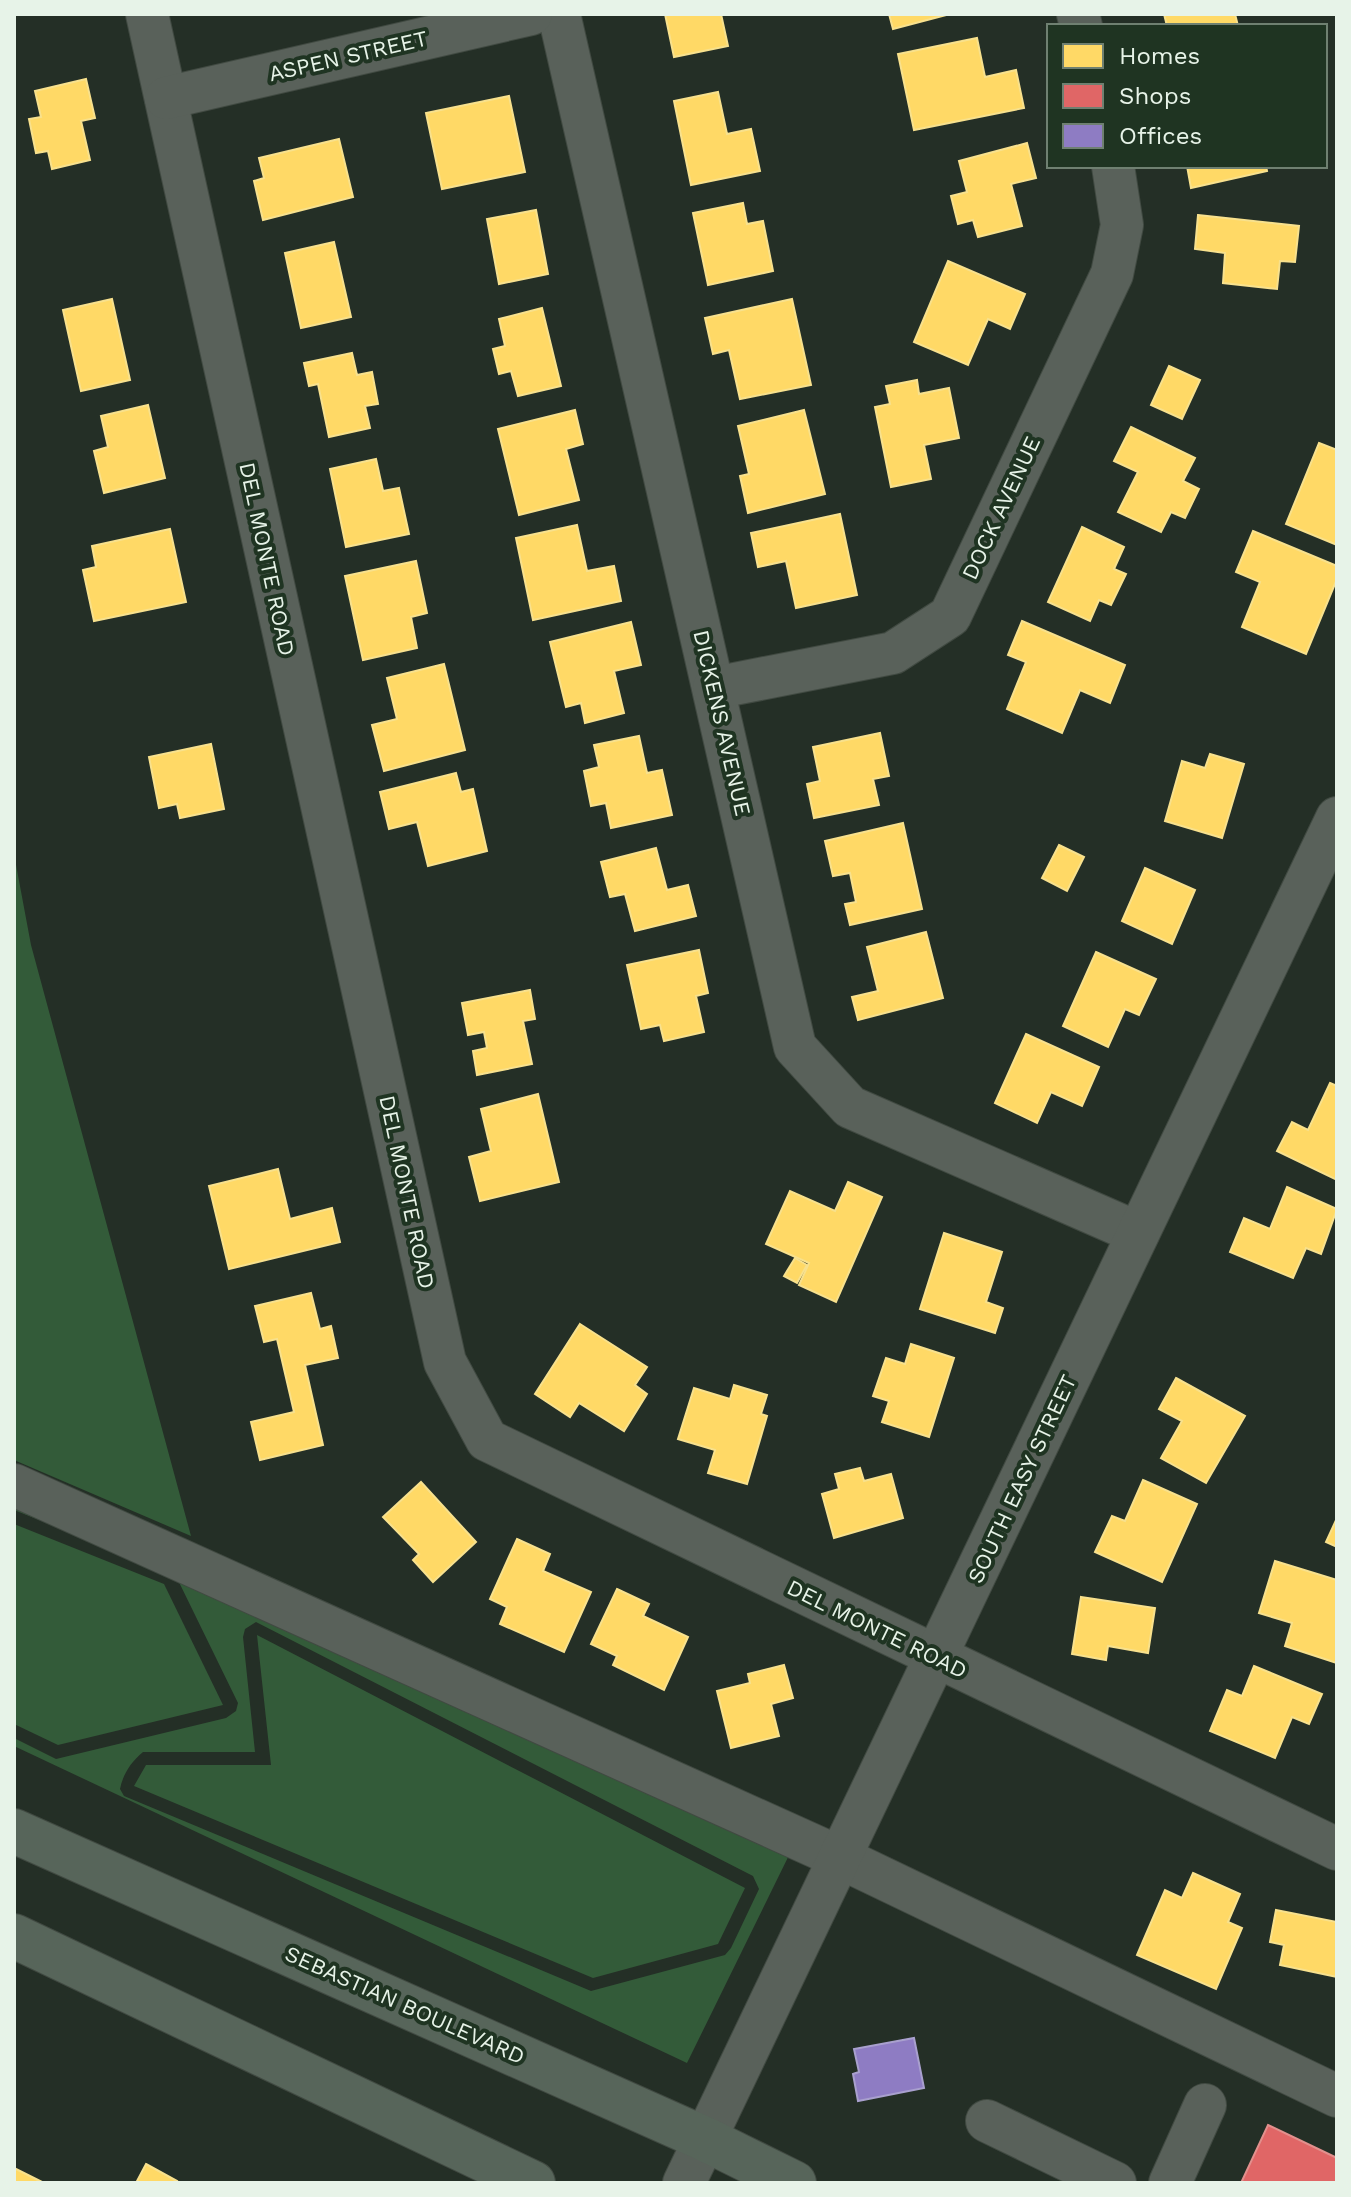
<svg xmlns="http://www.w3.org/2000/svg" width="1351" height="2197" viewBox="0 0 1351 2197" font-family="'Work Sans',sans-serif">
<rect width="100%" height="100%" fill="#242f26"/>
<g fill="#335b39" fill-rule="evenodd">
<path d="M14,854l17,91 160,591 -177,-76z"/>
<path d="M14,1475l781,368 -108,220 -673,-317v-8l42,21 170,-41 10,-7 2,-8 -63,-129 -161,-64zM256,1622l497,254 6,13 -28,59 -6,7 -134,36 -467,-195 -4,-7c3,-15 11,-27 23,-37h112l-12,-115 2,-8z"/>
<path d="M14,1524l150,60 59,121 -165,40 -44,-21z"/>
<path d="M257,1635l488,253 -27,56 -125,34 -459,-192 12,-21h125z"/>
</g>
<g fill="#ffd966" stroke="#f8e18d" stroke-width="2">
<path d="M665,14h56l7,32 -54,11z"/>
<path d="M889,14h61l-57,15z"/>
<path d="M1164,14h71l3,12h-71z"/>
<path d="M977,38l8,39 31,-7 8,38 -110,22 -16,-76z"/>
<path d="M86,79l9,39 -14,3 9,39 -38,9 -4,-18 -12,2 -7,-34 12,-2 -6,-26z"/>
<path d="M718,92l9,42 24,-5 9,42 -69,14 -17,-84z"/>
<path d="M509,96l16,76 -83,17 -16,-76z"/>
<path d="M339,139l14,58 -90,23 -9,-39 10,-3 -5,-20z"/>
<path d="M1027,143l9,35 -25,6 11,42 -44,11 -5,-17 -15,4 -7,-28 16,-4 -8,-31z"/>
<path d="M1187,166h79l1,5 -76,17z"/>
<path d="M743,203l4,21 16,-3 10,50 -65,14 -15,-72z"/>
<path d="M536,210l12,64 -49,10 -12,-65z"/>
<path d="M1198,215l101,11 -4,36 -15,-1 -3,28 -54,-6 2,-30 -30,-4z"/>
<path d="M334,242l17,75 -50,11 -16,-75z"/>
<path d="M948,261l77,33 -15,35 -22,-10 -20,46 -54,-23z"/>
<path d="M112,299l18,81 -49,11 -18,-81z"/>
<path d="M792,299l19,86 -71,14 -11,-49 -16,4 -8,-36z"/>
<path d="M542,308l19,78 -43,10 -7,-25 -12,3 -6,-25 12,-3 -6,-27z"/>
<path d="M352,353l5,22 15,-3 6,32 -13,2 5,22 -41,9 -11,-53 -9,2 -5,-23z"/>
<path d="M1169,366l31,14 -18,39 -31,-14z"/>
<path d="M917,380l2,14 30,-6 10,50 -35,7 7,34 -40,8 -16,-80 15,-3 -4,-18z"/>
<path d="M148,405l17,73 -61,15 -10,-42 14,-4 -7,-31z"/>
<path d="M575,410l8,34 -17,5 13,51 -60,15 -21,-86z"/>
<path d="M804,410l21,84 -77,19 -8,-37 9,-2 -11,-48z"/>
<path d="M1131,427l64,31 -12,23 16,8 -14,29 -14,-6 -10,20 -43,-20 20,-40 -24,-11z"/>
<path d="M1319,443l18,7v95l-51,-21z"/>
<path d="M376,459l7,32 16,-3 10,46 -63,13 -16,-78z"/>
<path d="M840,514l17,81 -61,13 -10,-47 -28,6 -7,-34z"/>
<path d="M577,525l10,46 27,-5 7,35 -88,19 -17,-82z"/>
<path d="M1082,527l42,20 -10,22 12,5 -15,31 -12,-5 -9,21 -42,-19z"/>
<path d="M170,529l16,73 -92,19 -11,-51 13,-3 -4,-21z"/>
<path d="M1253,531l84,35v13l-31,75 -64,-27 18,-45 -24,-10z"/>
<path d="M416,561l11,52 -16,4 6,31 -54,12 -18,-84z"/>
<path d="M1022,621l103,44 -15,38 -30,-13 -18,43 -55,-24 19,-47 -18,-7z"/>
<path d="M631,622l10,43 -27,6 10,42 -39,10 -4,-20 -15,4 -16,-65z"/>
<path d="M444,664l21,86 -81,21 -12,-46 25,-6 -10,-41z"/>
<path d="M880,733l9,43 -16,3 6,26 -65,13 -7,-34 13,-3 -7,-34z"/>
<path d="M639,736l8,37 15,-3 10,45 -61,13 -5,-25 -15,3 -7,-35 15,-4 -5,-22z"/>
<path d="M211,744l13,65 -44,9 -3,-14 -18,4 -10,-51z"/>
<path d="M1210,754l34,10 -22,74 -57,-17 17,-60 23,7z"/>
<path d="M456,773l5,19 12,-3 14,62 -59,15 -11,-44 -28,7 -9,-37z"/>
<path d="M903,823l19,86 -72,16 -5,-21 11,-2 -6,-29 -17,3 -8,-35z"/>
<path d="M1059,845l25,12 -17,34 -25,-13z"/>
<path d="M656,848l11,42 21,-5 8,31 -61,15 -10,-37 -15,3 -9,-35z"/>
<path d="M1145,868l50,22 -23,54 -50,-23z"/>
<path d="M926,932l17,66 -85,22 -6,-23 26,-6 -11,-44z"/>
<path d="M699,950l9,43 -12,3 8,36 -40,9 -4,-16 -19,4 -14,-64z"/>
<path d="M1096,952l60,27 -17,36 -14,-6 -17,38 -45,-21z"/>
<path d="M530,990l5,29 -12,2 9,43 -55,11 -4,-24 14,-3 -3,-16 -16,3 -6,-32z"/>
<path d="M1026,1034l73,33 -17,39 -31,-14 -14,31 -42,-20z"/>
<path d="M1330,1083l7,3v94l-60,-29 15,-29 16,8z"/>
<path d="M538,1094l21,88 -79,19 -11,-44 22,-6 -10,-42z"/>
<path d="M278,1169l12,50 42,-11 8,34 -111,27 -20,-83z"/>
<path d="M848,1182l34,15 -46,105 -37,-17 10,-22 -43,-19 24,-53 45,20z"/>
<path d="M1287,1187l50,22 -16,45 -15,-6 -13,30 -63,-26 14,-34 26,11z"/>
<path d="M944,1233l58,19 -16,50 17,6 -8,25 -75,-24z"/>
<path d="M795,1258l12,7 -10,18 -13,-7z"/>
<path d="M311,1293l9,36 11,-3 7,32 -33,7 18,80 -63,15 -9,-38 43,-10 -17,-73 -13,3 -9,-36z"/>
<path d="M580,1324l67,43 -12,18 12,9 -23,37 -45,-28 -9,14 -35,-23z"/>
<path d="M911,1344l43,14 -25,79 -47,-15 7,-21 -16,-5 13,-38 19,6z"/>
<path d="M1176,1378l69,38 -39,67 -45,-25 21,-37 -23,-12z"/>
<path d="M734,1385l33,10 -6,19 6,2 -20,68 -39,-11 7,-23 -37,-11 16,-51 36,11z"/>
<path d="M860,1468l4,13 27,-7 12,44 -69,20 -12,-44 17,-5 -4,-15z"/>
<path d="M1143,1480l54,24 -35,78 -67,-30 17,-36 13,5z"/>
<path d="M421,1482l55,60 -43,40 -20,-22 6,-6 -36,-37z"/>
<path d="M1337,1518v29l-11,-5z"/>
<path d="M517,1539l33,15 -7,17 48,21 -27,60 -64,-28 7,-17 -17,-8z"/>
<path d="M1275,1561l62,19v83l-52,-17 7,-23 -33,-10z"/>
<path d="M617,1589l32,15 -6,12 45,21 -24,53 -51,-25 4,-9 -26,-12z"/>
<path d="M1081,1597l74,11 -7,45 -40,-7 -2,14 -34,-6z"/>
<path d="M784,1665l9,33 -22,6 8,32 -48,12 -14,-57 33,-8 -2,-9z"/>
<path d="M1254,1666l68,28 -13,30 -17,-7 -17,41 -65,-27 17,-41 15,6z"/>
<path d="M1193,1873l47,21 -12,28 14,6 -26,61 -79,-34 28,-65 17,8z"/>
<path d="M1276,1910l61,12v55l-57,-12 4,-20 -14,-3z"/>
<path d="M146,2164l31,17 -1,2h-40z"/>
<path d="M14,2168l30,15h-30z"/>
</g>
<path fill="#e06666" stroke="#e2908d" stroke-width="2" d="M1268,2125l69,33v25h-96z"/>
<path fill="#8e7cc3" stroke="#a9a0ce" stroke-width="2" d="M914,2038l10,50 -66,13 -5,-27 6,-2 -5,-23z"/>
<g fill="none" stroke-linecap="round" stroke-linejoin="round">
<defs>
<g id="minor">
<path d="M147,14l298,1348 42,78 850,409"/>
<path d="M559,14l236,1033 55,60 288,126"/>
<path d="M1078,14l3,12"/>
<path d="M166,98l365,-84"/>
<path d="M714,688l179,-35 57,-37 162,-342 10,-49 -9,-59"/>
<path d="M14,1485l827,373 496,238"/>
<path d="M987,2121l128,62"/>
<path d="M684,2183l653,-1365"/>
<path d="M1170,2183l35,-78"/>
</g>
<g id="major">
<path d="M14,1831l691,308 89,44"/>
<path d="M14,1936l519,247"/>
</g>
</defs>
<use href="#minor" stroke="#414a42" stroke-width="44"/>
<use href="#major" stroke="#414a42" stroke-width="46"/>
<use href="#minor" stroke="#59615a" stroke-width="42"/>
<use href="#major" stroke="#57655a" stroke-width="44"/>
</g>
<g text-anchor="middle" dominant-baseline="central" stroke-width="8" stroke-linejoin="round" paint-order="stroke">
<g font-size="22" fill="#e7f3e8" stroke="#1f3422">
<text transform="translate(348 56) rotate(-13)">ASPEN STREET</text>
<text transform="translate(1001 508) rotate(-65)">DOCK AVENUE</text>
<text transform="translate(267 559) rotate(78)">DEL MONTE ROAD</text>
<text transform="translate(722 723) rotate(77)">DICKENS AVENUE</text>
<text transform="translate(407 1192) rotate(78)">DEL MONTE ROAD</text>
<text transform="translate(1022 1479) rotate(-65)">SOUTH EASY STREET</text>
<text transform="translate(877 1629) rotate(26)">DEL MONTE ROAD</text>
<text transform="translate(405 2005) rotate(24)">SEBASTIAN BOULEVARD</text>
</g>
</g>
<rect width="1351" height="2197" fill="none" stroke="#e7f3e8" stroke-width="32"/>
<rect x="1047" y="24" width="280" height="144" fill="#1f3422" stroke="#6f8071" stroke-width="2"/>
<rect x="1063" y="44" width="40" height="24" fill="#ffd966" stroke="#6f8071" stroke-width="2"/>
<text x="1119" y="64" font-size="24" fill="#e7f3e8">Homes</text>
<rect x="1063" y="84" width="40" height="24" fill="#e06666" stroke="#6f8071" stroke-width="2"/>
<text x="1119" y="104" font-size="24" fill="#e7f3e8">Shops</text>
<rect x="1063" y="124" width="40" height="24" fill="#8e7cc3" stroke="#6f8071" stroke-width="2"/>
<text x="1119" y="144" font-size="24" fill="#e7f3e8">Offices</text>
</svg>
